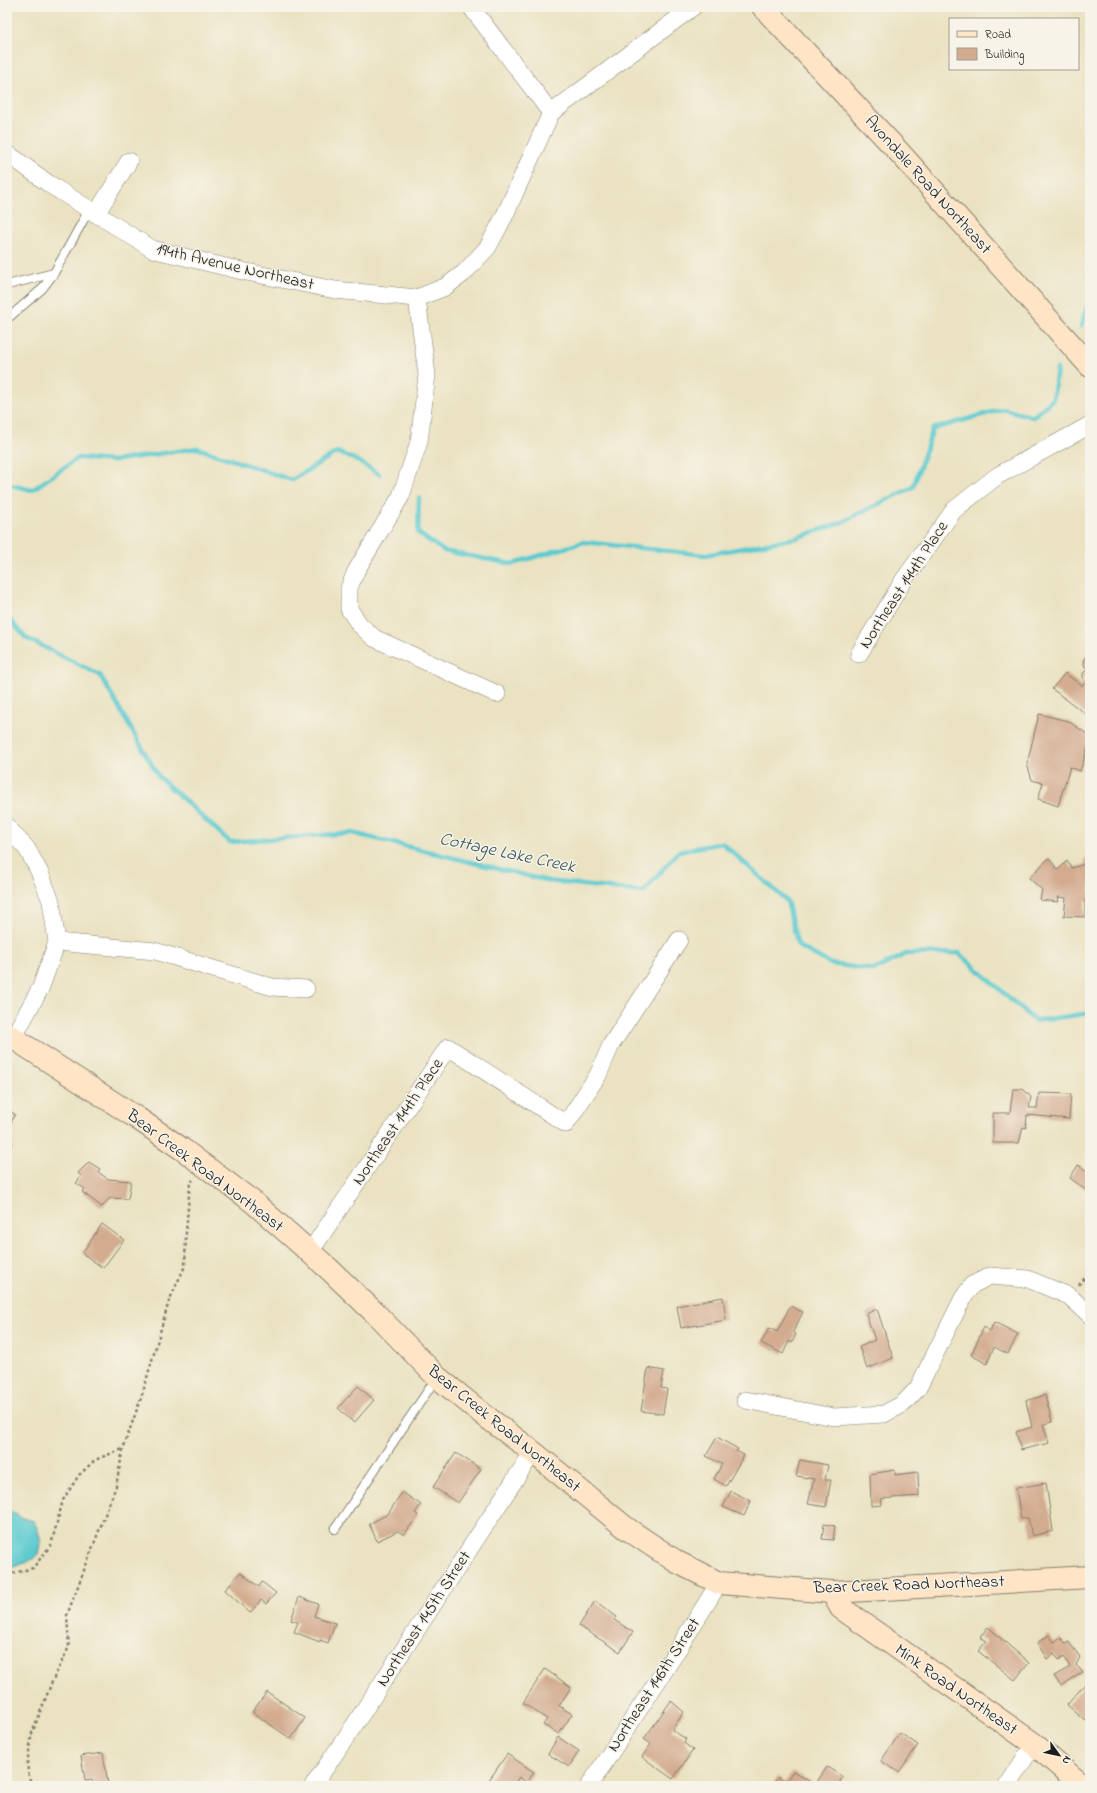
<svg xmlns="http://www.w3.org/2000/svg" width="1097" height="1793" viewBox="0 0 1097 1793" font-family="'Indie Flower',sans-serif">
<rect width="100%" height="100%" fill="#f7f3e8"/>
<filter id="ink" filterUnits="userSpaceOnUse"><feTurbulence type="fractalNoise" baseFrequency=".025" numOctaves="2"/><feDisplacementMap in="SourceGraphic" scale="8" xChannelSelector="R" yChannelSelector="G"/><feConvolveMatrix kernelMatrix="1 2 1 2 8 2 1 2 1" color-interpolation-filters="sRGB"/></filter>
<filter id="wash" filterUnits="userSpaceOnUse"><feTurbulence type="fractalNoise" baseFrequency=".012" numOctaves="4" result="noise"/><feDisplacementMap in="SourceGraphic" scale="16" xChannelSelector="R" yChannelSelector="G"/><feGaussianBlur stdDeviation="0.9" result="paint"/><feColorMatrix in="noise" values="0 0 0 0 0 0 0 0 0 0 0 0 0 0 0 0 0 1.4 0 .05"/><feComposite in="paint" operator="in"/></filter>
<g filter="url(#wash)">
<rect width="100%" height="100%" fill="#eae2c1"/>
<path fill="#5dcad0" stroke="#3c7376" d="M7,1509l15,9 12,3c14,31 6,39 -25,47h-2z"/>
<g fill="none" stroke-linecap="round" stroke-linejoin="round">
<g stroke="#5dcad0" stroke-width="4.5">
<path d="M1081,326l9,-29"/>
<path d="M7,484l25,6 46,-32 35,3 84,-13 95,32 45,-28 19,8 23,14"/>
<path d="M419,498l-1,35 26,18 68,13 72,-22 121,13 91,-17 42,-14 75,-37 20,-58 70,-20 30,8 20,-18 4,-30"/>
<path d="M7,617l19,21 74,37 59,102 71,65 122,-9 196,48 95,11 36,-41 43,-8 65,58 11,45 33,18 43,6 32,-16 53,-1 76,68 55,-8"/>
</g>
</g>
<g id="blocks">
<g fill="#d3ab8f">
<path d="M1090,654v63l-38,-28 13,-16 17,13 3,-4 -2,-4v-5l6,-5 -4,-1 -2,-6 3,-5z"/>
<path d="M1039,714l29,7 22,15v5l-10,30 -10,-4 -12,39 -20,-7 5,-16 -11,-3 -5,-16z"/>
<path d="M1090,857v44l-5,-1v17l-21,-1 2,-18 -8,-1 1,5 -19,-2 2,-10 -13,-12 20,-20 9,12 9,-9 5,7 13,-4v-6z"/>
<path d="M1013,1089h10l8,8 -2,11h8l2,-15 32,1 -2,25 -42,-4 -1,13 -3,-1 -4,16h-26v-30h17z"/>
<path d="M7,1111l8,3 -8,18z"/>
<path d="M7,1135l6,9 -6,5z"/>
<path d="M89,1162l11,7 -2,3 10,7 23,2 -3,18 -18,-1 -8,9 -20,-15 3,-3 -9,-6 5,-7 -3,-3z"/>
<path d="M1078,1165l12,8v20l-20,-15z"/>
<path d="M102,1224l22,16 -21,28 -21,-15z"/>
<path d="M723,1297l3,23 -45,8 -4,-22z"/>
<path d="M790,1306l13,6 -10,20 3,2 -4,9 -3,-2 -6,13 -22,-11 8,-15 8,4z"/>
<path d="M877,1309l16,49 -26,11 -8,-22 16,-7 -9,-26z"/>
<path d="M994,1322l24,12 -10,20 -14,-7 -7,17 -16,-9 13,-28 6,4z"/>
<path d="M648,1368l16,3 -3,17 6,1 -4,25 -22,-3z"/>
<path d="M358,1386l16,14 -20,23 -16,-15z"/>
<path d="M1045,1395l7,27 -9,2 6,19 -28,7 -5,-18 16,-5 -6,-26z"/>
<path d="M717,1437l21,12 -2,2 8,4 -18,31 -12,-7 8,-15 -16,-8z"/>
<path d="M456,1453l25,16 -23,34 -25,-16z"/>
<path d="M800,1460l28,5 -3,15h6l-5,27 -18,-3 6,-25 -18,-3z"/>
<path d="M895,1470v5l23,-3 1,24 -38,3 1,6 -11,1 -1,-32z"/>
<path d="M1046,1483l7,48 -21,5 -4,-18 -7,1 -5,-31z"/>
<path d="M731,1491l20,10 -7,15 -21,-9z"/>
<path d="M402,1492l19,13 -6,8 3,2 -14,20 -6,-4 -21,10 -8,-17 19,-10z"/>
<path d="M824,1524l11,2 -2,14 -11,-1z"/>
<path d="M240,1572l19,15 3,-5 14,11 -10,11 -5,-4 -11,13 -25,-23z"/>
<path d="M299,1597l19,7 -4,12 21,7 -7,20 -8,-3v2l-26,-10 4,-10 -7,-2z"/>
<path d="M595,1601l22,16 -3,3 19,12 -13,20 -41,-26z"/>
<path d="M988,1627l41,36 -14,17 -37,-29 9,-10 -7,-4z"/>
<path d="M1049,1635l5,7 7,-4 5,6 3,-2 11,15 -4,8 7,7 -22,14 -7,-10 16,-9 -6,-11 -5,4 -5,-7 -7,6 -10,-16z"/>
<path d="M545,1669l26,18 -12,19 13,8 -13,20 -16,-9 4,-6 -24,-16z"/>
<path d="M1085,1684l5,5v27l-5,4 -18,-15z"/>
<path d="M267,1692l38,26 -14,21 -39,-27z"/>
<path d="M671,1701l13,11 -12,18 14,9 -2,4 9,7 -20,29 -31,-22 9,-13 -7,-5z"/>
<path d="M900,1733l18,12 -19,27 -18,-11z"/>
<path d="M558,1737l21,14 -10,16 -21,-13z"/>
<path d="M103,1753l5,30 4,3h-19l-1,-7 -7,1 -4,-24z"/>
<path d="M507,1754l27,18 -7,11 -8,-6 -6,9h-28z"/>
<path d="M827,1767l16,10 -6,9h-65l6,-9 7,6 8,-12 22,14z"/>
</g>
</g>
</g>
<g filter="url(#ink)">
<use href="#blocks" fill-opacity="0" stroke="#837f6e" stroke-width="1"/>
<g fill="none" stroke-linecap="round" stroke-linejoin="round">
<defs>
<g id="lane">
<path d="M7,285l47,-12"/>
<path d="M7,319l35,-30 12,-16 35,-63"/>
<path d="M335,1529l102,-152"/>
</g>
<g id="street">
<path d="M471,7l80,106"/>
<path d="M7,153l42,31 103,65 90,22 93,19 82,8"/>
<path d="M96,214l33,-53"/>
<path d="M859,654l46,-76 49,-68 43,-34 93,-51"/>
<path d="M497,694l-123,-56 -15,-14 -10,-15v-21l7,-17 45,-75 18,-54 8,-67 -10,-77 28,-11 19,-14 24,-26 16,-30 47,-104 142,-106"/>
<path d="M7,827l20,22 12,22 12,30 6,41 -16,45 -28,51"/>
<path d="M57,942l98,9 117,36 34,2"/>
<path d="M310,1252l138,-205 118,77 32,-49 13,-30 68,-105"/>
<path d="M745,1400l89,17 50,-3 19,-10 15,-16 45,-90 9,-13 18,-9 38,3 41,17 21,19"/>
<path d="M313,1786l42,-62 178,-272"/>
<path d="M589,1786l79,-121 51,-82"/>
<path d="M1007,1786l27,-42"/>
</g>
<g id="secondary">
<path d="M763,7l136,145 191,214"/>
<path d="M7,1034l130,84 45,31 71,53 76,67 47,45 61,63 47,38 49,37 93,76 51,34 42,21 113,9 258,-15"/>
<path d="M832,1592l9,16 193,136 49,42"/>
</g>
</defs>
<use href="#lane" stroke="#837f6e" stroke-width="10"/>
<use href="#street" stroke="#837f6e" stroke-width="18"/>
<use href="#secondary" stroke="#837f6e" stroke-width="24"/>
<g stroke="#837f6e" stroke-width="2.5" stroke-dasharray="3 3" stroke-linecap="butt">
<path d="M1079,1285l11,-13"/>
<path d="M7,1572l7,1 19,-5 18,-23 12,-45 16,-25 16,-15 27,-11"/>
<path d="M30,1782l-3,-18 5,-31 20,-51 17,-35 -2,-32 49,-129 7,-37 19,-54 27,-94 16,-35 1,-34 4,-49 3,-3"/>
</g>
<use href="#lane" stroke="#fff" stroke-width="8"/>
<use href="#street" stroke="#fff" stroke-width="17"/>
<use href="#secondary" stroke="#ffe4c6" stroke-width="22"/>
</g>
</g>
<g text-anchor="middle" dominant-baseline="central" stroke-width="3" stroke-linejoin="round" paint-order="stroke">
<g font-size="17" fill="#1c1c1c" stroke="#f7f3e8">
<text transform="translate(928 185) rotate(48)">Avondale Road Northeast</text>
<text transform="translate(235 267) rotate(13)">194th Avenue Northeast</text>
<text transform="translate(904 585) rotate(-57)">Northeast 144th Place</text>
<text transform="translate(398 1122) rotate(-56)">Northeast 144th Place</text>
<text transform="translate(205 1171) rotate(37)">Bear Creek Road Northeast</text>
<text transform="translate(504 1429) rotate(39)">Bear Creek Road Northeast</text>
<text transform="translate(909 1585) rotate(-2)">Bear Creek Road Northeast</text>
<text transform="translate(424 1619) rotate(-57)">Northeast 145th Street</text>
<text transform="translate(654 1685) rotate(-57)">Northeast 146th Street</text>
<text transform="translate(956 1690) rotate(35)">Mink Road Northeast</text>
</g>
<g font-size="18" font-style="italic" fill="#33595b" stroke="#f7f3e8">
<text transform="translate(507 854) rotate(12)">Cottage Lake Creek</text>
</g>
</g>
<rect width="1097" height="1793" fill="none" stroke="#f7f3e8" stroke-width="24"/>
<rect x="949" y="18" width="130" height="52" fill="#f7f3e8" stroke="#9f9d96"/>
<rect x="957" y="31" width="20" height="6" fill="#ffe4c6" stroke="#9f9d96"/>
<text x="985" y="38" font-size="12" fill="#1c1c1c">Road</text>
<rect x="957" y="48" width="20" height="12" fill="#d3ab8f" stroke="#9f9d96"/>
<text x="985" y="58" font-size="12" fill="#1c1c1c">Building</text>
<g transform="translate(1059 1755) rotate(123)" stroke="#f7f3e8" stroke-width="3" paint-order="stroke">
<path d="M0-3L7 15L0 10L-7 15Z" fill="#1c1c1c"/>
<text y="-6" font-size="11" font-weight="bold" text-anchor="middle" fill="#1c1c1c">N</text>
</g>
</svg>
